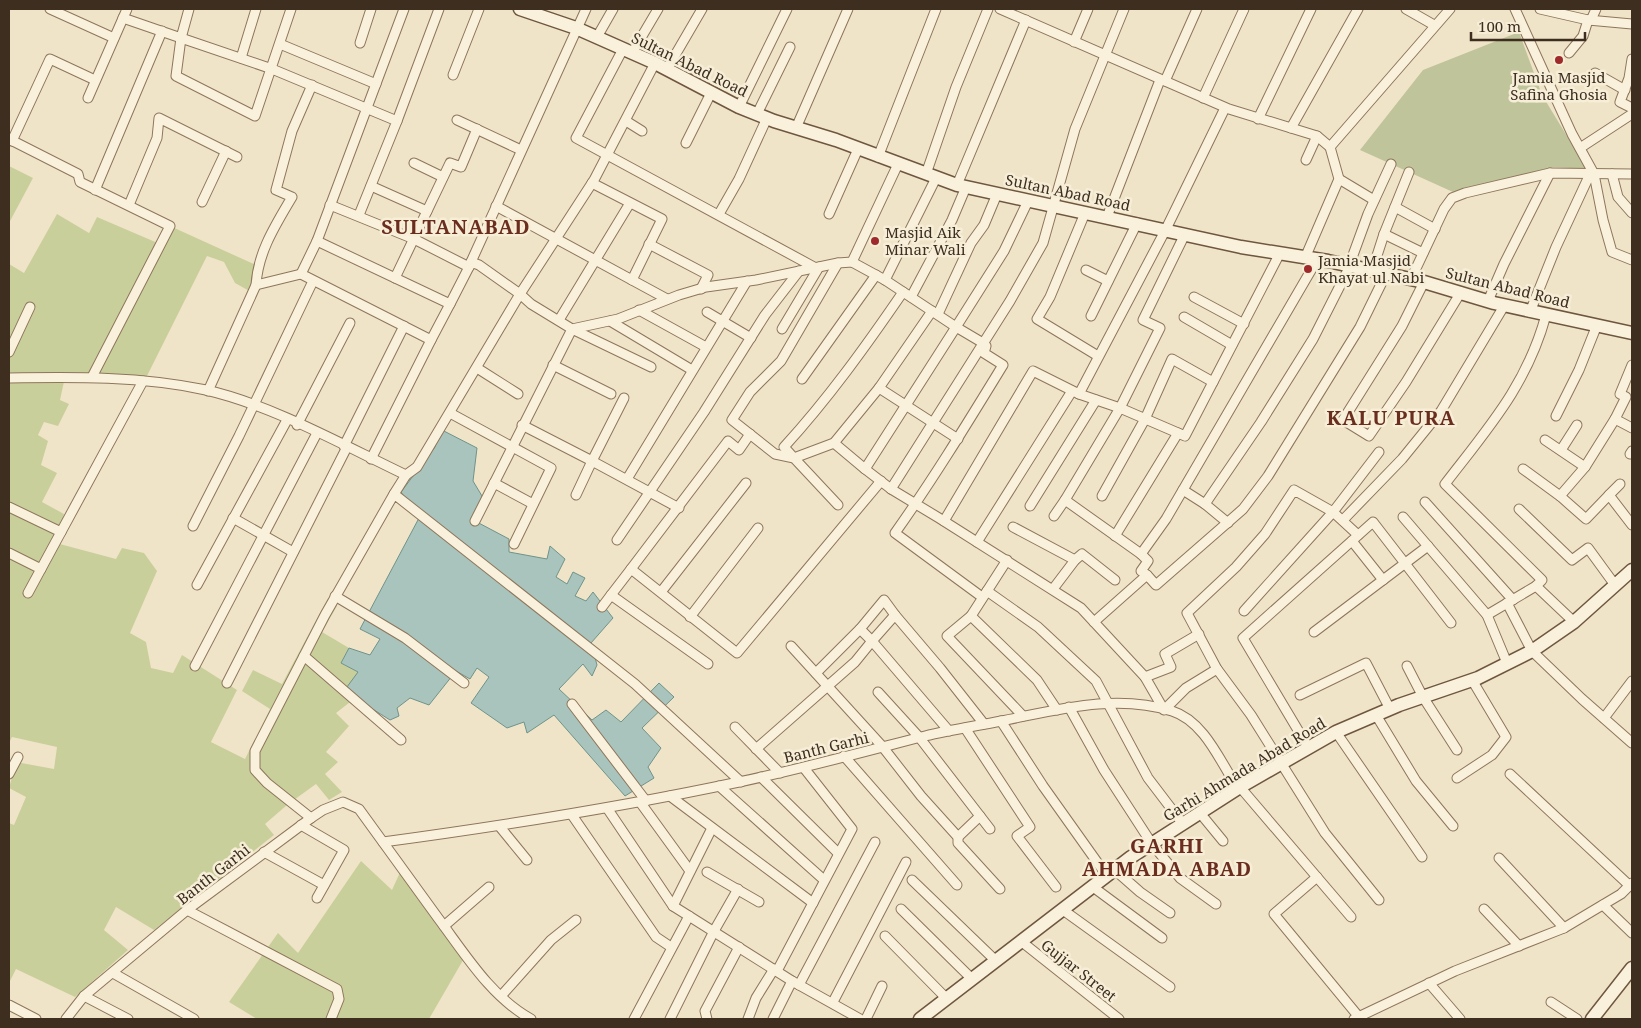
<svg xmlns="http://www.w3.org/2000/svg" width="1641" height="1028" viewBox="0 0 1641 1028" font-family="'Noto Serif',serif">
<rect width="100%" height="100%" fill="#f0e4c8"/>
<g fill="#c9cf9b">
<path d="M9,166l24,12 -24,45z"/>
<path d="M57,214l32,19 8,-16 63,27 10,-18 88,40 -5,27 -18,-10 -11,-21 -17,-6 -60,120 -82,1 -5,23 9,4 -11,22 -14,-4 -6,13 10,6 -7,24 16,8 -15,29 22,12 -8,29 60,16 6,-11 22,5 13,18 -27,62 16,9 5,26 22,5 9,-18 55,35 -26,52 34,17 25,-50 -28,-18 11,-21 29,14 46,-86 9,8 -15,26 27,16 -8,15 17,9 -4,27 -18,14 13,13 -23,26 12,10 -13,12 17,18 -13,8 -13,-16 -29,21 -22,19 9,11 -120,95 -38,-23 -12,23 24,20 -53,47 -59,-28 -7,14v-160l5,2 12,-28 -17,-9 7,-26 38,7 3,-22 -45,-10 -3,6v-479l15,9z"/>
<path d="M361,861l31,29 10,-22 64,87 -37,64h-172l-28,-17 49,-69 20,20z"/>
</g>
<path fill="#bfc49a" d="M1519,32l23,63 45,74 -34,-2 -100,25 -93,-42 63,-80z"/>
<path fill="#a9c4bc" stroke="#6f938a" d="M440,429l37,19 -4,33 9,15 -7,25 34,18v13l38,7 3,-13 15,13 -9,18 11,7 6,-12 12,6 -10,18 11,5 7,-9 20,26 -22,25 6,22 -5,11 -9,-12 -24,25 33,31 14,-10 15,12 38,-39 15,14 -32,31 19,20 -13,19 6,11 -29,18 -71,-81 -27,18 -3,-11 -17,6 -36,-25 18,-26 -12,-9 -7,11 -14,-8 -27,34 -19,-7 -13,10 2,8 -9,4 -46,-29 14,-19 -17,-9 8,-15 21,7 10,-16 -20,-10 59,-111 -18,-26 34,-45z"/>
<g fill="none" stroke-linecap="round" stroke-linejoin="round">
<defs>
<g id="street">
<path d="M50,9l64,29"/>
<path d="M291,9l-36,107 -79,-40 5,-38 91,31 125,52 -38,94"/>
<path d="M404,9l-87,232 133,63 19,-37"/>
<path d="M1000,9l229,100 88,27 13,11 9,32 -34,79"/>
<path d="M1406,9l28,16"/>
<path d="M1515,9l57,125 22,40 9,46 9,32 20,8"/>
<path d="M1540,9l48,11 44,4"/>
<path d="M123,18l58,20 8,-29"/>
<path d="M1591,20l5,-11"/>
<path d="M597,37l16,-28"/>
<path d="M1074,42l14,-33"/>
<path d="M360,43l11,-34"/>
<path d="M280,44l96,40"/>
<path d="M623,49l-47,89 238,129"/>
<path d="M632,53l26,-44"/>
<path d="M1569,53l14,-17 5,-16"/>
<path d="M241,58l15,-49"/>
<path d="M1632,59l-3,19 -9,24 12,6"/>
<path d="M667,69l35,-60"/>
<path d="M1595,73l30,17"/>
<path d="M453,75l26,-66"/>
<path d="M1165,81l32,-72"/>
<path d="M88,98l39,-89"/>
<path d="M1203,98l41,-89"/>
<path d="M739,107l48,-98"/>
<path d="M757,114l33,-67"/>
<path d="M1258,119l53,-110"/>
<path d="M457,120l64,30"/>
<path d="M397,121l42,-112"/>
<path d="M626,121l16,10"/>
<path d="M796,128l52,-119"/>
<path d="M1291,128l67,-119"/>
<path d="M9,139l69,35 2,8 90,44 -78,151"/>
<path d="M12,141l38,-82 45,21"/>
<path d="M686,143l25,-50"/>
<path d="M1330,147l120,-138"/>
<path d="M1580,148l52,-34"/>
<path d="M878,157l58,-148"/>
<path d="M1306,160l11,-24"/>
<path d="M414,163l29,14"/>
<path d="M926,174l30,-87 32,-78"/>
<path d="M1612,174l6,23 14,16"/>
<path d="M1339,179l35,21"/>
<path d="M592,183l70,36 -30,61 35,19"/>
<path d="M957,185l69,-165"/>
<path d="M371,186l56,25"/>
<path d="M95,190l67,-159"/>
<path d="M202,202l24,-51"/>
<path d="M129,205l28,-67 2,-20 78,39"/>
<path d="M330,205l84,34 55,28 2,-5 8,3 41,29 74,-114 61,-117"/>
<path d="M496,206l136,74"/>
<path d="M1395,207l40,22"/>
<path d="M1085,213l-35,84 -13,22 61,37"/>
<path d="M719,214l20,-35 28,-61"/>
<path d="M829,214l29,-65"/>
<path d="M1107,217l53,-137"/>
<path d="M1185,234l-42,86 17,8 -40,80 -41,-14 87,-165 59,-121"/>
<path d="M1384,234l39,19"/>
<path d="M317,241l-16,33 130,66 -60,119"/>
<path d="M649,244l59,31 -7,14"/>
<path d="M1280,253l-95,183 -65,-28 -55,92 76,54 25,-35 151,-259"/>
<path d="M471,262l115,-253"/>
<path d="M852,262l33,18 71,47 48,-76 24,-50"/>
<path d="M1349,266l19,-52 23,-50"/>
<path d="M1086,270l22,11"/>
<path d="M1372,271l12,-37 25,-62"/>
<path d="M395,278l55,-115 11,4 16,-38"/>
<path d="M1411,279l33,-70 8,-11 13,-5 85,-20 82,1"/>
<path d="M885,280l51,-102"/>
<path d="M1424,282l-22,44 -59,94 26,16 37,-54 55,-90"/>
<path d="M256,285l45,-11"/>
<path d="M903,292c-37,54 -75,107 -119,155l10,11 40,-15 45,-55 53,-77"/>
<path d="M911,297l41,-77 14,-33"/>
<path d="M1194,297l50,27"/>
<path d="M1488,301l16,-37 46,-91"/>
<path d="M639,310l67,37"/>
<path d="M707,312l44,26"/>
<path d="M1530,312l26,-65 34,-73"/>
<path d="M938,314l33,-71 13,-18 13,-31"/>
<path d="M1546,315c-19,70 -58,113 -101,169l97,96 -6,6 38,36"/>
<path d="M1091,316l46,-93"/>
<path d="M1184,317l48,28"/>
<path d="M559,320l71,-117"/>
<path d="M610,321l82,49"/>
<path d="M782,329l37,-62"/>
<path d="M431,340l19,-36"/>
<path d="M9,352l21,-45"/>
<path d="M553,365l58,29"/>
<path d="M1632,365l-12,29 6,3 -11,22 17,9"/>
<path d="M477,368l41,26"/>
<path d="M9,378c66,-1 132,-2 197,12 66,15 139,56 200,85l11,-8 103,-173 11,10 41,25 46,-10 61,-24 27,-8 50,-7 82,-17 14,-1 46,-98"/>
<path d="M802,379l74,-104"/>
<path d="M879,388l79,51"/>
<path d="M208,391l48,-106c2,-33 19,-59 36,-88l-16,-7 16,-59 20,-46"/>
<path d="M450,413l101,55 -37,76"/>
<path d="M1556,416l23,-46 18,-45"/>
<path d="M297,425l53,-102"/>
<path d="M522,425l70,36 32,-63"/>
<path d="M750,434l-11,16 -11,-9 -97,128 106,84 144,-172"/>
<path d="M1545,440l40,27"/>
<path d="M834,443l31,26"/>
<path d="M344,446l60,-120"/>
<path d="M1561,450l16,-25"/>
<path d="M1630,454l2,-3"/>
<path d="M1523,469l37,27 25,-29 30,-48"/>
<path d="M627,479l120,-198"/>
<path d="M494,483l39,21"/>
<path d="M891,489l119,-188 33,-58 32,-114 49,-120"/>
<path d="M1183,490l22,14"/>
<path d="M394,494l12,-19"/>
<path d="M576,495l16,-34 87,47"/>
<path d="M1609,495l11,-11"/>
<path d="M1102,496l43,-77 27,-60 41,23"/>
<path d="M1560,496l26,23 23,-24 23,30"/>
<path d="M1425,502l88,98"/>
<path d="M838,505l-44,-47 -19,-4 -43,-34 18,-28 31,-31 57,-98"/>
<path d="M1030,506l66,-106"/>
<path d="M9,507l52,25 82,-151"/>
<path d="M1519,509l53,51 16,-12 27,37"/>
<path d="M1054,516l11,-16"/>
<path d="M1403,517l84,98 20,48"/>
<path d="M233,518l60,34"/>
<path d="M1343,520l59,-61 39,-48 63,-105"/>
<path d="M475,521l97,-192 79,38"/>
<path d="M944,521l89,-150 46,23"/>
<path d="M1228,523l-23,-19 56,-82 52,-83 37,-73"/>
<path d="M193,526l46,-90 74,-155"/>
<path d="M1013,527l62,33"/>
<path d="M1358,535l-25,-23 -39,-22 -29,44 -29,33 -49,46 30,56 34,46 74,118 54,67"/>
<path d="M1115,536l63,-103"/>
<path d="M617,540l87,-128 61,-97 34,-44"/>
<path d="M1352,541l31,39"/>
<path d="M977,542l95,-151"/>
<path d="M9,553l32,16"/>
<path d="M1141,554l7,7 -7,10 6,4"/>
<path d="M631,569l-20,26 97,69"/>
<path d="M197,585l90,-165"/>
<path d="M1053,589l22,-29 7,-6 33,26"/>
<path d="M987,591l51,36 58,54 52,97 35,46"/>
<path d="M661,592l85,-109"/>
<path d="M28,593l33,-61"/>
<path d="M335,596l70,42 59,45"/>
<path d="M982,597l-87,-64c39,-55 73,-111 108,-168l-19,-12 2,-7 -3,-3 -27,-16 -91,142 26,20 48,29 142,90 64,69 19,33 22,-22 31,-19"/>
<path d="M1507,603l25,48 50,48 50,44"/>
<path d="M602,607l9,-12"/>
<path d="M1244,611l89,-99 46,-60"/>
<path d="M1487,615l49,-29"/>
<path d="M971,616l36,-56"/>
<path d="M690,617l68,-89"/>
<path d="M1094,622l53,-47 9,10 87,-76 25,-33 92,-149 26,-53"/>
<path d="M860,629l24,-29 11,15"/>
<path d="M1314,632l114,-86"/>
<path d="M791,646l91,100 39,50 37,41v6l42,46"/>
<path d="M304,656l97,84"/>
<path d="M195,666l122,-233"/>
<path d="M1407,666l16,31 34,53"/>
<path d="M816,673l44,-44 12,12 23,-26 45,53 44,56"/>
<path d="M1145,677l26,-10 -6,-13 34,-20"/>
<path d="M227,683l120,-236"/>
<path d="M878,692l41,45 71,92"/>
<path d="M1300,695l66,-32 24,46"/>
<path d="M572,704l74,97"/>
<path d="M1069,707l35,63 48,74 28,34 36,26"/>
<path d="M1376,715l40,66 37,45"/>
<path d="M1023,716l-76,-80 24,-20 66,64 20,30"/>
<path d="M1604,718l28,-37"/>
<path d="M1001,721l42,65 64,90"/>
<path d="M735,727l45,46"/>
<path d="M965,728l65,99 -13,9 39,51"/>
<path d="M1336,732l86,125"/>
<path d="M1308,747l-65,-109 130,-116 78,101"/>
<path d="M756,749l99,-87 17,-21 77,90"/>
<path d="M844,756l113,129"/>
<path d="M9,774l9,-17"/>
<path d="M1510,774l120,112"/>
<path d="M761,777l77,76"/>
<path d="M1457,778l35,-23 14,-18 -34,-57"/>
<path d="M719,786l105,94"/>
<path d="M1240,787l111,130"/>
<path d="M670,796l143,107"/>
<path d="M640,802l50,69"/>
<path d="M607,808l66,98 119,75 68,38"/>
<path d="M1200,813l23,28"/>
<path d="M572,815l84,122 15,10"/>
<path d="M311,818l-44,-35 -12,-13v-19l70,-136 69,-121 241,190 106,98"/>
<path d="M301,825l43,25 -27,48"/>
<path d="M500,827l27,33"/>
<path d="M958,837l22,-21"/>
<path d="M383,842c119,-16 238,-35 356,-60 62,-13 124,-30 186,-46 25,-6 51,-10 76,-15 56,-11 114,-28 171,-10 32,10 48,50 66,78"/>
<path d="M264,852l60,33"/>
<path d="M1499,858l65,70"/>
<path d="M1115,870l25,22 30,21"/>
<path d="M707,872l52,30"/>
<path d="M1317,877l-43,37 85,103"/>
<path d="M912,880l84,81"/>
<path d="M1093,887l69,51"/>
<path d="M1603,905l29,28"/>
<path d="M673,906l39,-78"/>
<path d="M901,909l71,70"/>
<path d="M1484,909l35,37"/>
<path d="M187,910l150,79 2,10 -8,20"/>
<path d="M1063,910l107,77"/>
<path d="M444,926l45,-39"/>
<path d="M885,936l62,63"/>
<path d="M1022,942l97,77"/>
<path d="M777,971l75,-142 -48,-61"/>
<path d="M113,973l81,46"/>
<path d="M1429,983l31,36"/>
<path d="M799,985l76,-143"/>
<path d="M84,996l44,23"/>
<path d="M501,996l50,-56 25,-20"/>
<path d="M833,1002l73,-140"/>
<path d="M1551,1002l26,17"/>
<path d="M9,1005l27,14"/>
<path d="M66,1019l18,-23 103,-86 124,-92 12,-8 20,-8 16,7c26,36 53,73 79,109 27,36 53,79 93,101"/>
<path d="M634,1019l55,-103"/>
<path d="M670,1019l44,-88 24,-42"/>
<path d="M707,1019l-2,-8 34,-64"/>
<path d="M748,1019l8,-21 18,-29"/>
<path d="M773,1019l19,-38"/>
<path d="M866,1019l16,-33"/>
<path d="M1354,1019l101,-48 109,-43 57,-34 11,-11"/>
</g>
<g id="secondary">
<path d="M520,9l56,19 79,35 84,44 35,14 62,19 121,45 284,62 87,14 96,21 70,21 138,30"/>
<path d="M920,1019l211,-162 109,-70 96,-55 63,-27 79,-27 54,-27 42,-29 58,-52"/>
<path d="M1592,1019l40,-51"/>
</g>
</defs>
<use href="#street" stroke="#8d765c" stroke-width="11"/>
<use href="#secondary" stroke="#6f573f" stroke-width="15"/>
<use href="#street" stroke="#faf1dc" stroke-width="9"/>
<use href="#secondary" stroke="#faf1dc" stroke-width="12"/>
</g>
<g fill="#9e2a2b" stroke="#f7eed8" stroke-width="2">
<circle cx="1559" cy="60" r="5"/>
<circle cx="875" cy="241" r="5"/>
<circle cx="1308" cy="269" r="5"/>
</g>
<g text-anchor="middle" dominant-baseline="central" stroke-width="5" stroke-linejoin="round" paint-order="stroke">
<g font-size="15" fill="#3d2e20" stroke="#f7eed8">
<text transform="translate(690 64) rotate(26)">Sultan Abad Road</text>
<text transform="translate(1068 192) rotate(12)">Sultan Abad Road</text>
<text transform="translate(1508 287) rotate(14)">Sultan Abad Road</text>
<text transform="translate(826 747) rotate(-14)">Banth Garhi</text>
<text transform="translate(1244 769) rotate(-31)">Garhi Ahmada Abad Road</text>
<text transform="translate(213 874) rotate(-38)">Banth Garhi</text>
<text transform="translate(1079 970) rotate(38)">Gujjar Street</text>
</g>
<g font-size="15" fill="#3d2e20" stroke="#f7eed8" text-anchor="start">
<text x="1559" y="77" text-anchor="middle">Jamia Masjid<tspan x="1559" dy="17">Safina Ghosia</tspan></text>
<text x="885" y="232">Masjid Aik<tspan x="885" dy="17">Minar Wali</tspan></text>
<text x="1318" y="260">Jamia Masjid<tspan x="1318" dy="17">Khayat ul Nabi</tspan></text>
</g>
<g font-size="20" font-weight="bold" letter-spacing="1" fill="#6b2e1e" stroke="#f7eed8">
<text x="456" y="226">SULTANABAD</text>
<text x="1391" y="417">KALU PURA</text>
<text x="1167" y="845">GARHI<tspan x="1167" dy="23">AHMADA ABAD</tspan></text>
</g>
</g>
<rect width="1641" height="1028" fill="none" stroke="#3d2e20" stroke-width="20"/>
<path d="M1471 32v8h114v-8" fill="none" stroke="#3d2e20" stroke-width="2.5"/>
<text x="1478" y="32" font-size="15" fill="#3d2e20" stroke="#f7eed8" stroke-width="4" paint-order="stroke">100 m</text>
</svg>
